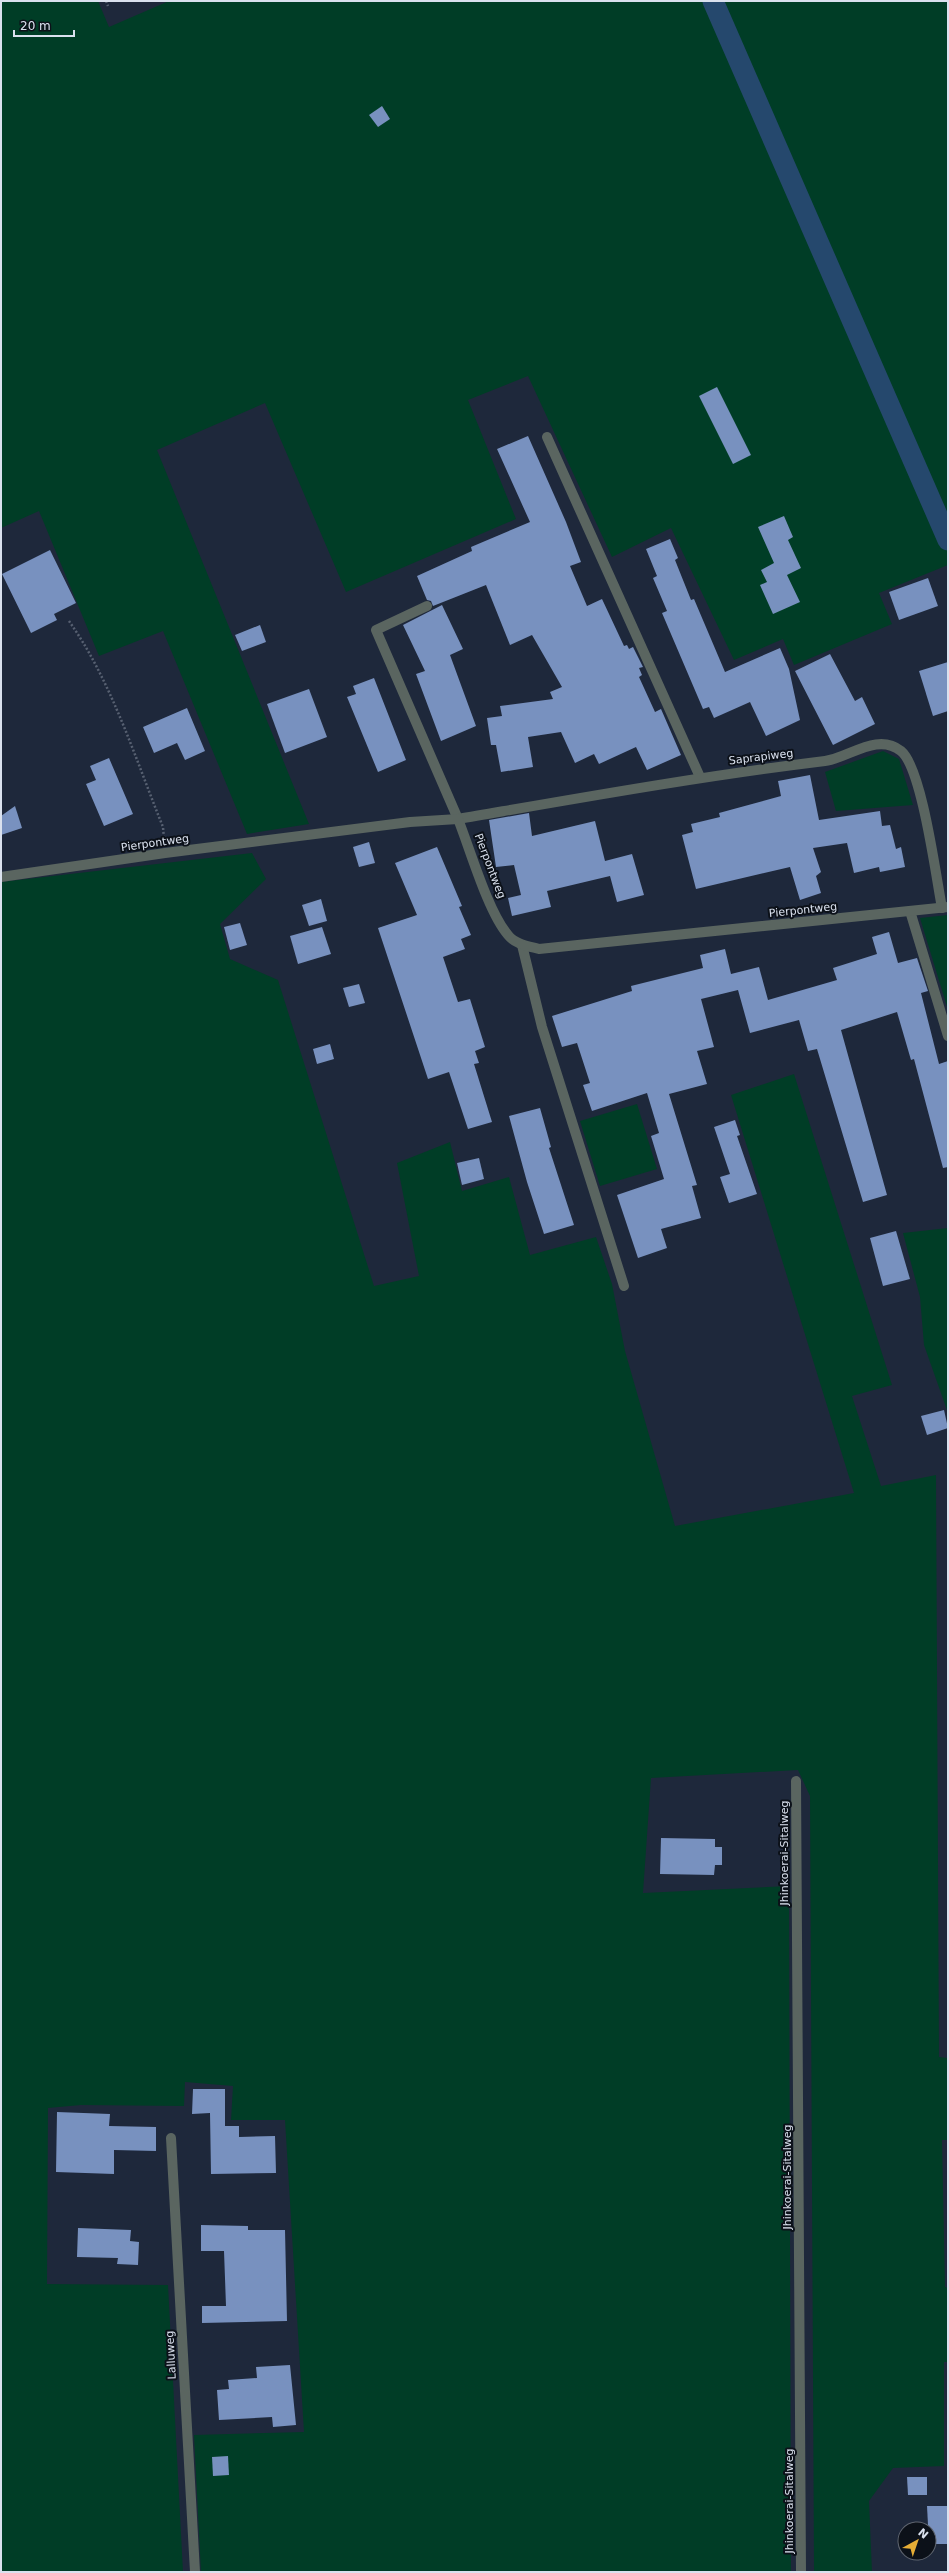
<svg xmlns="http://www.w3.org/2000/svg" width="949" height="2573" viewBox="0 0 949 2573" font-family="'DejaVu Sans',sans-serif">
<rect width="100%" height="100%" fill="#1e283b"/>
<g fill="#003d26">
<path d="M1,1h97l11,26 60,-26h779v564l-69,28 13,31 -98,41 -11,-26 -49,21 -63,-132 -59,29 -84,-181 -60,24 48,119 -170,73 -81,-189 -108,47 152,374 -62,10 -84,-203 -64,25 -60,-145 -38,17z"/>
<path d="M883,751l16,8 14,46 -77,6 -11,-39z"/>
<path d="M252,853l14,26 -46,45 10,35 48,21 96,306 45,-10 -22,-113 53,-21 12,49 47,-14 21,78 66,-18 16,47 13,67 50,175 179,-33 -123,-398 63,-21 98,311 -40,11 29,90 55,-11 3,582 9,1v82h-6l3,147 3,1v74h-4v104l-51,2 -24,33 3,71h-58l-4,-776 -12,-26 -147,8 -8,115 146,-7 2,686h-590l-7,-137 110,-3 -19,-312h-54l2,-34 -48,-4 -1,24 -103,-1 -33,3 -1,176 121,1 15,287h-182v-1690z"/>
<path d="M948,915v95l-28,-92z"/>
<path d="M637,1104l20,65 -57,17 -20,-65z"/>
<path d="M948,1228v185l-24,-68 -4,-48 -17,-64z"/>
</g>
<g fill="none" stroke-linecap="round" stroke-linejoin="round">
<path stroke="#25486d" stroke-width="21" d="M713,1l235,539"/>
</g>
<g fill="#7891bf">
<path d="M382,106l8,13 -12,8 -9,-12z"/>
<path d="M717,387l34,68 -18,9 -34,-68z"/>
<path d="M528,436l38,86 15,40 -11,4 17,40 15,-7 22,47 3,-1 2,4 4,-2 10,20 -4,1 3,7 -3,2 16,35 6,-3 20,46 -34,15 -11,-23 -37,17 -5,-10 -19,9 -14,-31 -33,5 5,30 -32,5 -5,-27h-5l-4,-27 15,-2 -2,-10 53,-7 -3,-7 12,-5 -30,-52 -22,10 -24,-60 -53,21 -2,-5 -4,-1 -10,-24 55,-25 -1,-4 59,-25 -33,-73z"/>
<path d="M784,516l9,21 -5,3 13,28 -14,7 13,27 -27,12 -13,-29 7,-3 -6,-12 13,-7 -16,-36z"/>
<path d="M670,539l8,19 -3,2 16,40 3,-1 31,73 55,-24 9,21 11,51 -34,16 -16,-34 -36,16 -5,-11 -6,2 -41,-96 5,-2 -14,-33 4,-2 -11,-27z"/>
<path d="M50,550l26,53 -22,11 3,6 -26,13 -29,-59z"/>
<path d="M928,578l10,28 -39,14 -10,-28z"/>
<path d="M442,605l21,44 -13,6 26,71 -35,15 -25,-67 9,-3 -22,-46z"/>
<path d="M260,625l6,17 -24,9 -7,-16z"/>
<path d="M830,654l25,47 7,-4 13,27 -42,21 -38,-74z"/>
<path d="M948,662v49l-15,5 -14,-45z"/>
<path d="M374,678l32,82 -28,12 -31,-75 9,-3 -3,-8z"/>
<path d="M309,689l18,48 -42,16 -18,-49z"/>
<path d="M187,708l18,43 -20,9 -8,-17 -23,10 -11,-26z"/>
<path d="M109,758l24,56 -29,12 -18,-42 10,-4 -6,-14z"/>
<path d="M810,775l9,45 61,-9 2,15 8,-1 6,24 5,-2 4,20 -25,5 -1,-5 -25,6 -7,-30 -34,5 8,24 -5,4 5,17 -21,7 -10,-33 -94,22 -14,-54 11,-3 -2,-8 29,-7 -1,-4 62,-17 -3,-15z"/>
<path d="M15,806l7,22 -21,7v-19z"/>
<path d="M529,813l3,23 63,-15 10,40 27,-7 12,41 -27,7 -7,-26 -63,15 4,16 -39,9 -4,-18 13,-3 -7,-30 -18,2 -7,-47z"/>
<path d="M369,842l6,21 -16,4 -6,-20z"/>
<path d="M437,847l25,59 -3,1 12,28 -10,4 4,10 -22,8 15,45 12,-3 15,48 -10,4 4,12 -5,1 18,58 -24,7 -19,-57 -21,7 -50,-151 39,-13 -22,-52z"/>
<path d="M321,899l6,22 -18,5 -7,-21z"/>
<path d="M240,923l7,22 -17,5 -6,-23z"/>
<path d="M322,927l9,27 -33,10 -8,-28z"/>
<path d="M889,932l9,31 19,-5 11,33 -7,2 18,71 9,-3v106l-5,1 -29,-109 -3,1 -14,-48 -56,18 46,165 -24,7 -46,-153 -9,2 -9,-31 -49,13 -12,-43 -37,9 13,48 -17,4 10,33 -38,10 28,91 -5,1 9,32 -40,11 6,19 -29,10 -21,-63 47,-16 -13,-43 8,-3 -12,-40 -55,18 -9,-26 7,-2 -13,-40 -15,4 -10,-31 80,-25 -1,-5 72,-18 -3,-13 25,-6 6,25 28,-7 9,33 69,-20 -4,-12 44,-14 -5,-17z"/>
<path d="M359,984l6,19 -16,4 -6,-19z"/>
<path d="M330,1044l4,15 -17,5 -4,-15z"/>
<path d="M540,1108l11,39 -2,1 25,77 -30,9 -17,-52 -18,-66z"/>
<path d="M735,1120l5,15 -3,1 20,58 -28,9 -9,-26 10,-3 -16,-47z"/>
<path d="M479,1158l5,21 -22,6 -5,-22z"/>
<path d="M896,1231l14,48 -27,7 -13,-48z"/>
<path d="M944,1410l4,18 -21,7 -6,-19z"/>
<path d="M661,1838l54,1v8h7v18h-7l-1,10 -54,-1z"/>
<path d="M193,2089h32v37h14v11l36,-1 1,37 -65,1 -1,-61 -18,1z"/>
<path d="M57,2112l53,2 -1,12 47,1v24l-42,-1v24l-58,-2z"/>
<path d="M201,2225l47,1v4h37l2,91 -85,2v-17h24l-2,-55h-23z"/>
<path d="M78,2228l53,2 -1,11 9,1 -1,23 -21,-1 1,-6 -41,-1z"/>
<path d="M290,2365l6,60 -23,2 -1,-10 -53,3 -2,-30 12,-1 -1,-9 29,-2 -1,-11z"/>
<path d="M228,2456l1,19 -16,1 -1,-19z"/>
<path d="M907,2477h20v18h-19z"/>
<path d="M927,2506h21v38h-19z"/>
</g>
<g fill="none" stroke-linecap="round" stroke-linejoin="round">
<g stroke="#576071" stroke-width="2.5" stroke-dasharray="2 2" stroke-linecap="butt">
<path d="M106,1l2,5"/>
<path d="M69,621c43,61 66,137 94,206l1,12"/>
</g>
<g stroke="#5a6560" stroke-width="10">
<path d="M547,437l153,340"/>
<path d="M427,606l-51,24 82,189"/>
<path d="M910,911l38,125"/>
<path d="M522,945l20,82 82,259"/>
<path d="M796,1781l5,791"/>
<path d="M171,2138l24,434"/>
</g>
<g stroke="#5a6560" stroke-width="10">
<path d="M458,819c122,-21 244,-43 367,-58 24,-3 52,-29 76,-10 21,17 35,126 41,157"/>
<path d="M1,877l164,-24 245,-31 48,-3c12,30 30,93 50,116 7,9 20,11 31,14l409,-42"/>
</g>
</g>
<g text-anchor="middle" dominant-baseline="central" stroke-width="4" stroke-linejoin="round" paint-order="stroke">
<g font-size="11" fill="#dae1ee" stroke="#0c1119">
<text transform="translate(761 757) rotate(-7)">Saprapiweg</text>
<text transform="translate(155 843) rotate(-8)">Pierpontweg</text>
<text transform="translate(490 866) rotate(69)">Pierpontweg</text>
<text transform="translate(803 910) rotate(-6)">Pierpontweg</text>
<text transform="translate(784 1853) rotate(-90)">Jhinkoerai-Sitalweg</text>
<text transform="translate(787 2177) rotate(-90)">Jhinkoerai-Sitalweg</text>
<text transform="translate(171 2355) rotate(-93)">Lalluweg</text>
<text transform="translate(789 2501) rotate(-90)">Jhinkoerai-Sitalweg</text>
</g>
</g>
<rect width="949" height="2573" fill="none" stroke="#dae1ee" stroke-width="4"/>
<g transform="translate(917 2541) rotate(40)"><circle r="19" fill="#0c1119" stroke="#5e646e"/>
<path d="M0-3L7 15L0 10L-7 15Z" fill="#e6ad36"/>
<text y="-6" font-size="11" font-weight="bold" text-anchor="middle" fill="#dae1ee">N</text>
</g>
<path d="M14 30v6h60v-6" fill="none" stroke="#dae1ee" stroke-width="2"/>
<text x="20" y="30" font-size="12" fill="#dae1ee" stroke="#0c1119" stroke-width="3" paint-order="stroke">20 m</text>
</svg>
